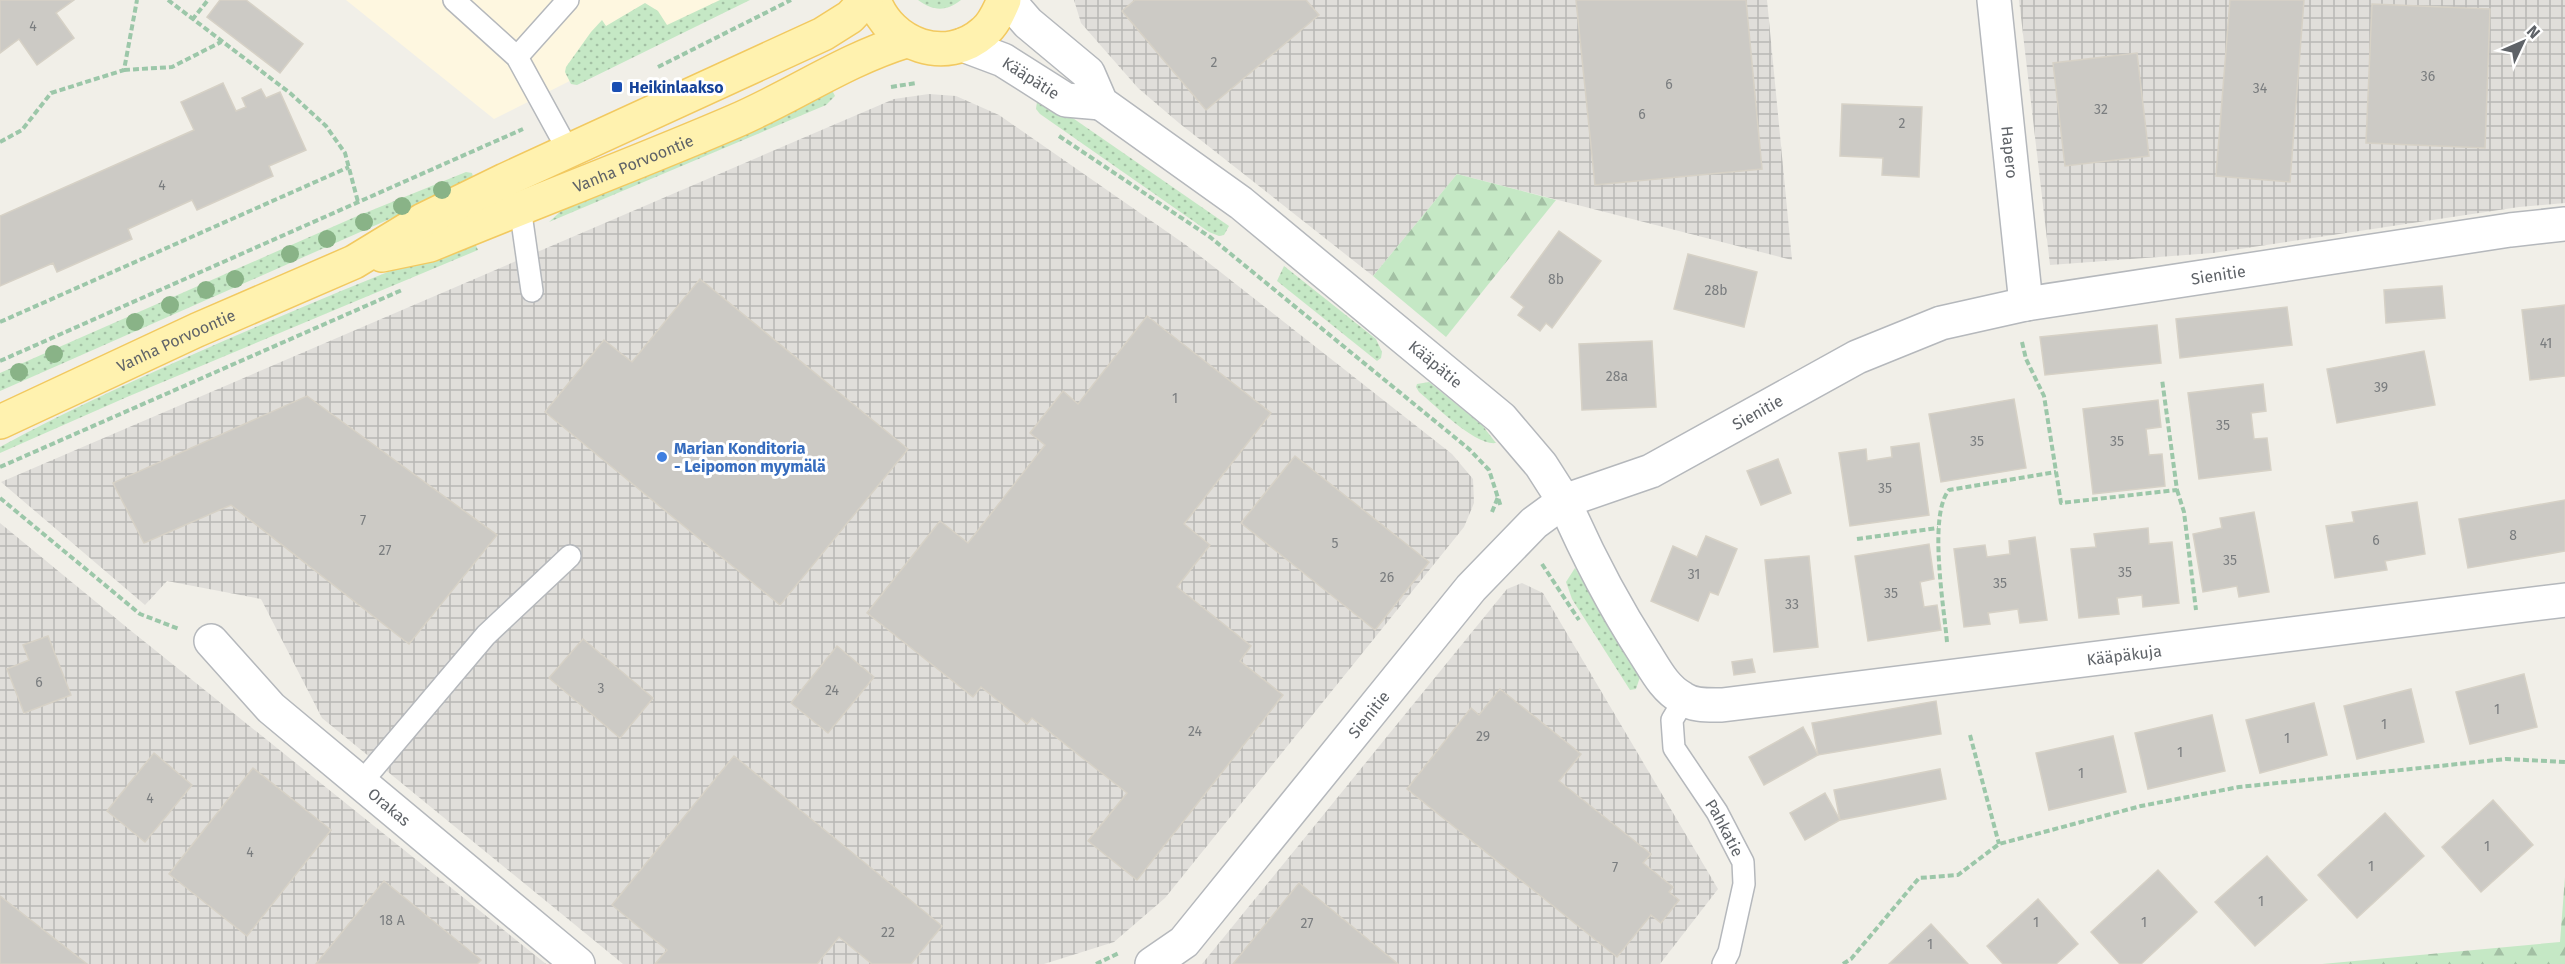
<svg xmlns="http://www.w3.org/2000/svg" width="2565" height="964" viewBox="0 0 2565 964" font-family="'Fira Sans',sans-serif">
<defs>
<pattern id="industrial-grid" width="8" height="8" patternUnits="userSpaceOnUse" patternTransform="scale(1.5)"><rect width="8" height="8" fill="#e0deda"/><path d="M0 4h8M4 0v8" fill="none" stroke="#b9b8b5"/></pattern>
<pattern id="grass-dots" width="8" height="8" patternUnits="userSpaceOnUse" patternTransform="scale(1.5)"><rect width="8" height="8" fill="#c5e8c5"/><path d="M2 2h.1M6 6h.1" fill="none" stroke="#a3c0a4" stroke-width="1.8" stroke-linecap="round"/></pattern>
<pattern id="forest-firs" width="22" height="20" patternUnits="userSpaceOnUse" patternTransform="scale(1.5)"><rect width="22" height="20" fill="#c5e8c5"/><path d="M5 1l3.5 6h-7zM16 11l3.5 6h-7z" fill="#a3c0a4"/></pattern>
</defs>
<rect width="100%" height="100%" fill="#f1efe8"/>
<path fill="#fef7e0" d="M346,0h385l-237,119z"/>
<g fill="url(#industrial-grid)">
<path d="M1074,0h693l25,260 -335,-86 -84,102 -194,-153 -41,-35 -57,-65z"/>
<path d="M2019,0h546v203l-46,4 -306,46 -163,12z"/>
<path d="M929,94l27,2 43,19 187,130 266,209 21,25 1,24 -10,24 -299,371 -51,44 -70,22h-421l-301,-246 -61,-119 -94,-18 -22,24 -144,-123 893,-383z"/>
<path d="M0,523l130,107 416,334h-546z"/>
<path d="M1522,583l21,10 175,296 -58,75h-458l305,-375z"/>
</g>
<g fill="url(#grass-dots)">
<path d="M720,0h30l-173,85 -6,-1 -6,-12 1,-5 25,-35 11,-12 4,6 39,-23 13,8 9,14z"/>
<path d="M918,0h43c-15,12 -28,11 -43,0z"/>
<path d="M831,88l4,8 -9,9 -277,117 23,-21z"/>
<path d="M1038,94l191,132 -5,9 -5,1 -10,-4 -169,-118 -4,-5z"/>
<path d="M466,172l6,1 1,4 -13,11 -460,203v-18l355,-156z"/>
<path d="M473,239l5,11 -351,147 -127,56v-6c73,-40 151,-74 228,-108 81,-35 162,-69 245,-100z"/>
<path d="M1284,266l92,73 6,13 -1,6 -4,3 -100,-80z"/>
<path d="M1429,382l53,43 14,18c-21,3 -61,-38 -77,-51l-3,-5 1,-3z"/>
<path d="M1575,568l65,109 -4,12 -6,1 -58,-91 -6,-17z"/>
</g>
<g fill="url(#forest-firs)">
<path d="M1457,174l99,26 -110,137 -73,-61z"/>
<path d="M2565,877v87h-243l238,-22z"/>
</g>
<g fill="#cccac5" stroke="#d6d1c6" stroke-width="1.5">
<path d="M0,0h74l-18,13 18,25 -37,27 -18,-26 -19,14z"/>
<path d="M220,0h26l57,44 -23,29 -73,-56z"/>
<path d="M1135,0h171l13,15 -113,95 -84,-99z"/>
<path d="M1576,0h170l16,169 -167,16z"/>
<path d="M2230,0h74l-14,182 -74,-6z"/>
<path d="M2372,4l118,5 -5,139 -119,-5z"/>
<path d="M2137,53l12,103 -84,10 -12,-103z"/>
<path d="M223,83l13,28 10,-4 -4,-9 19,-9 5,9 14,-6 26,58 -37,16 4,10 -76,34 -5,-10 -64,29 4,10 -75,33 -4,-9 -53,23v-70l194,-86 -13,-28z"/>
<path d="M1842,104l80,3 -3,70 -37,-2 1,-17 -43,-2z"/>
<path d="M1559,231l42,30 -49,67 -6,-5 -6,8 -22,-16 6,-8 -13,-10z"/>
<path d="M1688,254l69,18 -13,55 -70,-18z"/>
<path d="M700,279l208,170 -128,156 -235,-193 59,-72 28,22z"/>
<path d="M2442,286l3,32 -59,5 -2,-33z"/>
<path d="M2565,305v71l-35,4 -8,-70z"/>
<path d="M2287,307l5,38 -112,13 -4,-39z"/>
<path d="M1147,316l124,97 -87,111 26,21 -33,42 74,59 -11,15 43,34 -146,185 -49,-39 39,-48 -95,-75 -5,6 -46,-37 -8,10 -106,-84 73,-92 28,22 77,-98 -15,-12 33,-42 15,13z"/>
<path d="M2157,325l4,38 -116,12 -5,-38z"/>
<path d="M1652,341l4,66 -74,3 -3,-66z"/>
<path d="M2424,351l11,54 -98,18 -10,-54z"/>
<path d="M2263,384l3,27 -15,2 3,26 13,-1 4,32 -72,9 -11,-86z"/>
<path d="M307,396l190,139 -88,109 -178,-139 -87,38 -31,-60z"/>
<path d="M2014,399l12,69 -85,14 -12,-68z"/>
<path d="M2158,400l3,27 -15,2 3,26 13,-1 3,32 -72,8 -10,-85z"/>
<path d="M1919,443l10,72 -79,11 -11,-73 27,-4 1,12 25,-4 -1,-10z"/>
<path d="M1295,456l134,106 -54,68 -134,-107z"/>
<path d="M1778,459l13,34 -30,12 -14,-34z"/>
<path d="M2565,500v51l-97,17 -9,-49z"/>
<path d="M2417,502l8,52 -40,7 2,9 -52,8 -9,-52 28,-4 -2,-10z"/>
<path d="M2254,512l15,80 -30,5 -2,-11 -34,6 -10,-58 29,-6 -2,-10z"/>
<path d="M2148,528l1,16 23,-2 7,61 -36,4 -1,-12 -25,3 2,16 -40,4 -8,-69 25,-2 -2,-13z"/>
<path d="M1706,536l31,13 -19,46 -8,-3 -12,29 -47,-20 22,-55 24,11z"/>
<path d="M2035,537l12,83 -27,3 -2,-14 -30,4 2,11 -26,3 -10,-78 31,-4 2,12 23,-3 -1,-13z"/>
<path d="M1929,544l5,35 -14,3 4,25 13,-2 4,25 -73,11 -13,-85z"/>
<path d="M1809,556l9,91 -44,5 -9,-92z"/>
<path d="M48,636l23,59 -47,18 -17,-44 22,-9 -6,-15z"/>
<path d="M583,639l70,59 -33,40 -71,-60z"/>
<path d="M837,646l37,31 -46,56 -37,-30z"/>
<path d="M1752,659l3,13 -21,3 -2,-13z"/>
<path d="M2524,674l13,53 -67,17 -14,-52z"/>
<path d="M1500,689l81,65 -22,27 92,73 -8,9 30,24 -4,5 10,8 -18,23 -10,-8 -34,42 -210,-168 64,-81 8,7z"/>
<path d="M2411,689l13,53 -67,17 -13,-53z"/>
<path d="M1936,701l5,33 -123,21 -6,-32z"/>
<path d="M2314,703l13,52 -67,18 -14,-53z"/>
<path d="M2212,715l13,56 -77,18 -13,-56z"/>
<path d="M1803,727l15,28 -54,30 -15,-28z"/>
<path d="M2113,736l13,56 -77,18 -13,-57z"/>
<path d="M154,753l38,32 -47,57 -38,-31z"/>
<path d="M734,756l208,170 -31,38h-39l-33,-27 -22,27h-162l12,-14 -55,-45z"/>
<path d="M253,768l78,62 -84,106 -78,-62z"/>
<path d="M1940,769l6,30 -106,21 -6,-30z"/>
<path d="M1825,793l15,27 -35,20 -15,-27z"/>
<path d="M2493,800l40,45 -52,47 -39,-45z"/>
<path d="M2385,813l39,43 -67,62 -39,-43z"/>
<path d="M2267,856l40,44 -52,46 -40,-44z"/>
<path d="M2158,870l39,42 -56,52h-21l-29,-32z"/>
<path d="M384,881l97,79 -4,4h-161z"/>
<path d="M1299,883l99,81h-165z"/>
<path d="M0,896l87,68h-87z"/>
<path d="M2038,899l40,45 -22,20h-53l-16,-18z"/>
<path d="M1931,924l37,40h-79z"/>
</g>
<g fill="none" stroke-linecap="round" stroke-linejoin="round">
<defs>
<g id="service">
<path d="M454,0l63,57 52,95"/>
<path d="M517,57l51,-57"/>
<path d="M520,207l12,84"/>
<path id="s1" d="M1684,700l-12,20 2,28 43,64 26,50 1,22 -15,68 -6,12"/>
<path d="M360,784l126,-149 84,-79"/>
</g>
<g id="minor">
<path id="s2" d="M1994,0l32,304"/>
<path id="s3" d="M1564,501c23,53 49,103 80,151 11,17 20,36 38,46 11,8 26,7 40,7l843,-105"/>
<path id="s4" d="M211,641l60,67 307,256"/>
</g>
<g id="tertiary">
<path id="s5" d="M1008,0l20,23 60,50 13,30 140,100 260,215 40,47 23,36"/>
<path id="s6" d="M963,45l40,15 63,40 35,3"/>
<path id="s7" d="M1152,964l32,-22 287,-354 63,-65 30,-22 87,-30 206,-114 84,-34 85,-19 484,-74 55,-6"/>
</g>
<g id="primary">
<path d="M874,0c16,45 72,66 110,32 10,-8 15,-21 20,-32"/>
<path id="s8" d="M382,255l48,-10c101,-42 203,-80 303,-123 59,-25 111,-62 173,-81"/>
<path id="s9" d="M0,422l197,-92 157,-68 69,-42 82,-40 318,-146 27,-17 16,-17"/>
</g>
</defs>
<use href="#service" stroke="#b5b8bc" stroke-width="24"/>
<use href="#minor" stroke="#b5b8bc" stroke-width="36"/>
<use href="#tertiary" stroke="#b5b8bc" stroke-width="36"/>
<use href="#primary" stroke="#f2c960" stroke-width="36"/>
<g stroke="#9cc7a9" stroke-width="4" stroke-dasharray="6 3" stroke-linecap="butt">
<path d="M168,0l122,93 36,33 19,27 13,49"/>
<path d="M192,20l16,-20"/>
<path d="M658,67l133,-67"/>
<path d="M124,70l48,-3 49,-25"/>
<path d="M891,87l25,-4"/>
<path d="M1059,136l151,101 259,212 20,21 12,37"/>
<path d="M0,142l22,-12 29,-37 73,-23 13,-70"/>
<path d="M0,322l349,-155"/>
<path d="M2022,342l4,17 18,37 17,107 116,-13 -15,-111"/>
<path d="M0,361l523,-232"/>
<path d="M0,467l402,-177"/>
<path d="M2177,490l7,22 12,98"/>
<path d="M0,498l140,116 39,15"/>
<path d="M1492,512l6,-15"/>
<path d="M1857,539l81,-11"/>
<path d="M1542,564l37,56"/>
<path d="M1947,642c-3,-35 -19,-127 2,-152l107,-18"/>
<path d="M1970,735l29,109"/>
<path d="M1096,964l23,-11"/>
<path d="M1843,964l8,-5 68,-81 39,-3 41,-31 142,-38 98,-19 267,-28 59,3"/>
</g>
<use href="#service" stroke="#fff" stroke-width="21"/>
<use href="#minor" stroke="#fff" stroke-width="33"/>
<use href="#tertiary" stroke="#fff" stroke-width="33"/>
<use href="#primary" stroke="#fff2af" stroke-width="33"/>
</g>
<g fill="#89b387">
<circle cx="442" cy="190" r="9"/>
<circle cx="402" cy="206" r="9"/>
<circle cx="364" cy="222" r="9"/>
<circle cx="327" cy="239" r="9"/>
<circle cx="290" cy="254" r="9"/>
<circle cx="235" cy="279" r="9"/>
<circle cx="206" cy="290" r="9"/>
<circle cx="170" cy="305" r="9"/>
<circle cx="135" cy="322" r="9"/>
<circle cx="54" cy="354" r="9"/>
<circle cx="19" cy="372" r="9"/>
</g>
<rect fill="#1a4fb4" stroke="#fff" stroke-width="2" x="611" y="81" width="12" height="12" rx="3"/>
<circle fill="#3f7fe0" stroke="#fff" stroke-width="2" cx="662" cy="457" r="6"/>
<g text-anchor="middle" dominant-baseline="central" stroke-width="6" stroke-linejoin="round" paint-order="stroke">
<g font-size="14" fill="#7a7d7f">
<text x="33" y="26">4</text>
<text x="1214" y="62">2</text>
<text x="2428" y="76">36</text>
<text x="1669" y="84">6</text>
<text x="2260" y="88">34</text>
<text x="2101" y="109">32</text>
<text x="1642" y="114">6</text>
<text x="1902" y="123">2</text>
<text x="162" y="185">4</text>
<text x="1556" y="279">8b</text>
<text x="1716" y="290">28b</text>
<text x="2546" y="343">41</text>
<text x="1617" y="376">28a</text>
<text x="2381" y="387">39</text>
<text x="1175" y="398">1</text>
<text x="2223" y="425">35</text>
<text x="1977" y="441">35</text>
<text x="2117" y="441">35</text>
<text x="1885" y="488">35</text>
<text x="363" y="520">7</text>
<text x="2513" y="535">8</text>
<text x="2376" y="540">6</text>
<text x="1335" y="543">5</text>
<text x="385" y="550">27</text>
<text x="2230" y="560">35</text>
<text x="2125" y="572">35</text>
<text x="1694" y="574">31</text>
<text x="1387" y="577">26</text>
<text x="2000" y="583">35</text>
<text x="1891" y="593">35</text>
<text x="1792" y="604">33</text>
<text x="39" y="682">6</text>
<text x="601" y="688">3</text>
<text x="832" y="690">24</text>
<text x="2497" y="709">1</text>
<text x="2384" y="724">1</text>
<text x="1195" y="731">24</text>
<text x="1483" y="736">29</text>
<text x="2287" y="738">1</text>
<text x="2180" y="752">1</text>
<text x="2081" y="773">1</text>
<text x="150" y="798">4</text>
<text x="2487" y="846">1</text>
<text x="250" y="852">4</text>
<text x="2371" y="866">1</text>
<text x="1615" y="867">7</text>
<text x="2261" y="901">1</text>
<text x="392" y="920">18 A</text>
<text x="2036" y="922">1</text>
<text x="2144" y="922">1</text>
<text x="1307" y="923">27</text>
<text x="888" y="932">22</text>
<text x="1930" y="944">1</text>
</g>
<g font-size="16" fill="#5f6368" stroke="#fff">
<text stroke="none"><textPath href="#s6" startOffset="76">Kääpätie</textPath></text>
<text stroke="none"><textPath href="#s2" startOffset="153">Hapero</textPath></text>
<text stroke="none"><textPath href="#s8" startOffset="268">Vanha Porvoontie</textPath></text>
<text stroke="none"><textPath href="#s7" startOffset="1322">Sienitie</textPath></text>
<text stroke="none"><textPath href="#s9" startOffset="194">Vanha Porvoontie</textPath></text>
<text stroke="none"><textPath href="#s5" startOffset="566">Kääpätie</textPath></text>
<text stroke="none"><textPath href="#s7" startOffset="836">Sienitie</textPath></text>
<text stroke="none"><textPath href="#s3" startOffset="678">Kääpäkuja</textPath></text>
<text stroke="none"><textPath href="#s7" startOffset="332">Sienitie</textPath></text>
<text stroke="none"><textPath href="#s4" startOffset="244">Orakas</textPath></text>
<text stroke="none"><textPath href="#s1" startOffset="146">Pahkatie</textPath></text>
</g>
<g font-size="16" font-weight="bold" fill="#164399" stroke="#fff" text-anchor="start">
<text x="629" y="87">Heikinlaakso</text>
</g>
<g font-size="16" font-weight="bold" fill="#366cbe" stroke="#fff" text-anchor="start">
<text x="674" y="448">Marian Konditoria<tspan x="674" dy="18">- Leipomon myymälä</tspan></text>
</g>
</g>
<g transform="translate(2523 42) rotate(46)" stroke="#ffffff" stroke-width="4.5" paint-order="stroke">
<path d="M0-4.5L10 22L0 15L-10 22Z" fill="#5f6368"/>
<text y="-9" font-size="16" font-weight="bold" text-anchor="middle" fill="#5f6368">N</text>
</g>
</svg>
